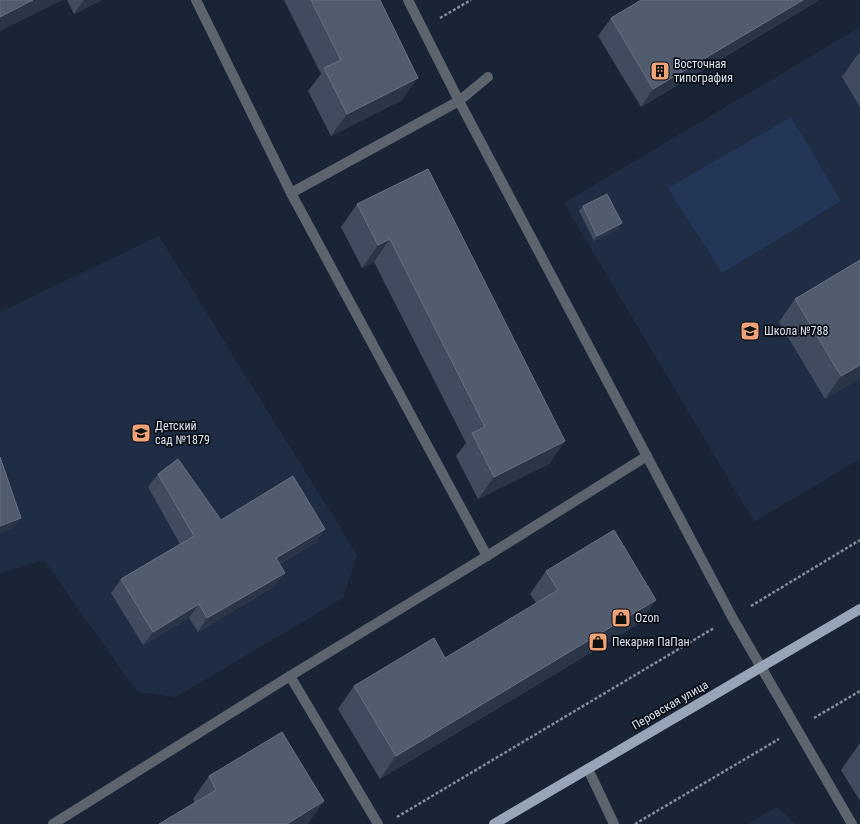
<svg xmlns="http://www.w3.org/2000/svg" width="860" height="824" viewBox="0 0 860 824" font-family="'Roboto Condensed',sans-serif">
<rect width="100%" height="100%" fill="#192436"/>
<g fill="#1f2d44">
<path d="M860,27v432l-106,63 -190,-319z"/>
<path d="M159,236l198,319 -14,43 -167,99 -39,-5 -93,-132 -44,13v-261z"/>
<path d="M777,807l18,17h-48z"/>
</g>
<path fill="#233657" d="M791,117l50,84 -119,72 -54,-85z"/>
<g fill="none" stroke-linecap="round" stroke-linejoin="round">
<g stroke="#848d9c" stroke-width="2.5" stroke-dasharray="3 2" stroke-linecap="butt">
<path d="M440,18l31,-18"/>
<path d="M751,606l109,-66"/>
<path d="M814,718l46,-27"/>
<path d="M397,817l317,-189"/>
<path d="M635,824l144,-85"/>
</g>
<g stroke="#5e646e" stroke-width="10">
<path d="M196,0l95,193 196,363"/>
<path d="M408,0l51,101 273,516 120,207"/>
<path d="M291,193l168,-92 29,-24"/>
<path d="M290,676l88,148"/>
<path d="M588,769l26,55"/>
<path d="M53,824l237,-148 197,-120 160,-100"/>
</g>
<path stroke="#98a4b8" stroke-width="10" d="M494,824l366,-215"/>
</g>
<g fill="#414b5f">
<path d="M67,0h35l-28,14z"/>
<path d="M284,0h96l22,100 -71,36 -23,-45 13,-17z"/>
<path d="M818,1l-177,106 -43,-71 13,-18z"/>
<path d="M860,53v54l-18,-30 16,-23z"/>
<path d="M428,169l137,272 -16,23 -71,35 -22,-43 10,-13 -92,-181 -12,6 -21,-41 16,-23z"/>
<path d="M583,206l36,23 -25,12 -15,-30z"/>
<path d="M860,260v118l-35,21 -46,-77 16,-23z"/>
<path d="M158,474l63,46 104,9 -10,14 -35,21 -5,22 -77,46 -9,-14 -46,27 -32,-52 10,-14 59,-35 -32,-57z"/>
<path d="M546,571l94,52 -260,156 -42,-70 16,-23 91,-28 91,-55 -6,-9z"/>
<path d="M860,743v58l-19,-31z"/>
<path d="M209,776l99,48 -113,-21 -2,-4z"/>
</g>
<g fill="#2a3548">
<path d="M33,0h30l-63,31v-14z"/>
<path d="M84,0h18l-28,14z"/>
<path d="M803,0h16l-1,1 -177,106 12,-18z"/>
<path d="M418,78l-16,22 -71,36 16,-22z"/>
<path d="M622,223l-3,6 -25,12 3,-5z"/>
<path d="M390,239l-16,23 -12,6 16,-23z"/>
<path d="M860,365v13l-35,21 16,-23z"/>
<path d="M565,441l-16,23 -71,35 16,-22z"/>
<path d="M21,518l-7,10 -14,5v-7z"/>
<path d="M325,529l-10,14 -49,29 10,-14z"/>
<path d="M285,573l-10,13 -77,46 9,-14z"/>
<path d="M656,600l-16,23 -260,156 16,-23z"/>
<path d="M199,604l-10,14 -46,27 10,-13z"/>
<path d="M324,801l-16,23h-21z"/>
</g>
<g fill="#515c6f" stroke="#677183">
<path d="M0,0h33l-33,17z"/>
<path d="M311,0h69l38,78 -71,36 -23,-46 17,-8z"/>
<path d="M641,0h162l-150,89 -42,-71z"/>
<path d="M428,169l137,272 -71,36 -22,-44 13,-6 -95,-188 -12,6 -21,-41z"/>
<path d="M607,194l15,29 -25,13 -14,-30z"/>
<path d="M860,260v105l-19,11 -46,-77z"/>
<path d="M0,457l21,61 -21,8z"/>
<path d="M178,459l43,61 72,-44 32,53 -49,29 9,15 -78,45 -8,-14 -46,28 -32,-53 73,-43 -36,-62z"/>
<path d="M614,530l42,70 -260,156 -42,-70 80,-48 11,20 113,-68 -12,-19z"/>
<path d="M282,732l42,69 -37,23h-128l57,-34 -7,-14z"/>
</g>
<defs>
<symbol id="building-square" viewBox="-11 -11 22 22"><rect x="-9" y="-9" width="18" height="18" rx="4" fill="#efa377" stroke="#090d15"/><path d="M-4-6H4V6H1V3H-1V6H-4ZM-2.5-4.3h1.7v1.8h-1.7ZM.8-4.3h1.7v1.8H.8ZM-2.5-1h1.7V.8h-1.7ZM.8-1h1.7V.8H.8Z" fill="#111"/></symbol>
<symbol id="school-square" viewBox="-11 -11 22 22"><rect x="-9" y="-9" width="18" height="18" rx="4" fill="#efa377" stroke="#090d15"/><path d="M0-5L7-2L0 1L-7-2ZM-4 1L0 2.5L4 1V4Q0 6-4 4Z" fill="#111"/></symbol>
<symbol id="shop-square" viewBox="-11 -11 22 22"><rect x="-9" y="-9" width="18" height="18" rx="4" fill="#efa377" stroke="#090d15"/><path d="M-5-2.5h2.3a2.7 3.5 0 0 1 5.4 0H5L5.5 6h-11ZM-1.5-2.5h3a1.5 2.3 0 0 0-3 0Z" fill="#111"/></symbol>
</defs>
<g fill-rule="evenodd">
<use href="#building-square" x="649" y="60" width="22" height="22"/>
<use href="#school-square" x="739" y="320" width="22" height="22"/>
<use href="#school-square" x="130" y="422" width="22" height="22"/>
<use href="#shop-square" x="610" y="607" width="22" height="22"/>
<use href="#shop-square" x="587" y="631" width="22" height="22"/>
</g>
<g text-anchor="middle" dominant-baseline="central" stroke-width="3.5" stroke-linejoin="round" paint-order="stroke">
<g font-size="12" fill="#dce4f0" stroke="#090d15" text-anchor="start">
<text x="674" y="64">Восточная<tspan x="674" dy="14">типография</tspan></text>
<text x="764" y="331">Школа №788</text>
<text x="155" y="426">Детский<tspan x="155" dy="14">сад №1879</tspan></text>
<text x="635" y="618">Ozon</text>
<text x="612" y="642">Пекарня ПаПан</text>
</g>
<g font-size="12" fill="#dce4f0" stroke="#090d15">
<text transform="translate(670 705) rotate(-30)">Перовская улица</text>
</g>
</g>
</svg>
